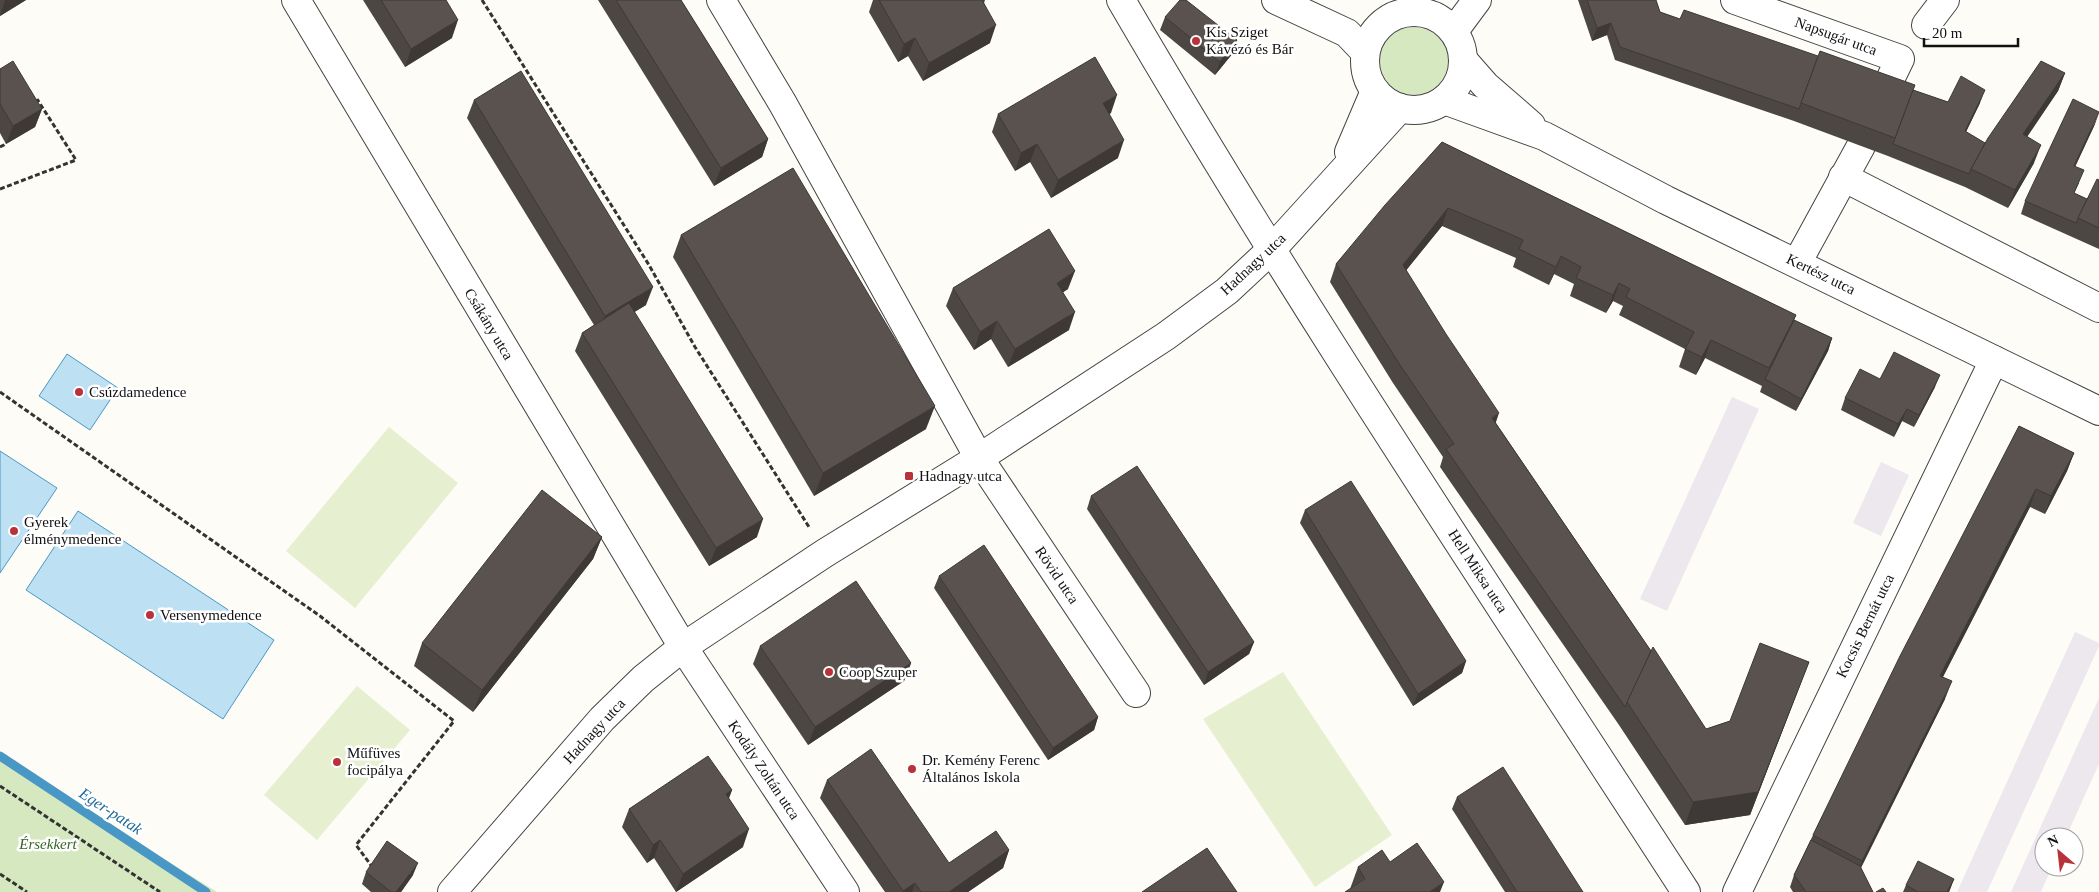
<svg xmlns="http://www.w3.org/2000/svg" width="2099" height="892" viewBox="0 0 2099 892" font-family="Georgia,serif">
<rect width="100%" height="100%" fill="#fefcf6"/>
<g fill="#ede7ee">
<path d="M1732,397l27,12 -92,202 -27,-12z"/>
<path d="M1881,462l28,13 -28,61 -28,-13z"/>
<path d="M2075,632l24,11v3l-112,246h-30z"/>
<path d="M2099,698v66l-33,73h-22v30h8l-11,25h-30z"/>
</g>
<g fill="#d6e8c0">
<circle cx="1414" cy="61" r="34"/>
<path d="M0,756l217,136h-217z"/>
</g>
<g fill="#e6f0d1">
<path d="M389,427l69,56 -103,125 -69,-57z"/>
<path d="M1283,672l109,163 -77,52 -112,-168z"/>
<path d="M357,686l53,44 -93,110 -53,-45z"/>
</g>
<g fill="#bde0f3" stroke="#4997c5">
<path d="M67,354l51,34 -28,42 -51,-34z"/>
<path d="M0,451l57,37 -57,85z"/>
<path d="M78,511l196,129 -51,79 -197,-129z"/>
</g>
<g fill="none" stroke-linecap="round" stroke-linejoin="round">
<path stroke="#4997c5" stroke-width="9" d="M0,756l206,136"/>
<defs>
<g id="minor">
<path d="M296,0l387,647 162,245"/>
<path d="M721,0l62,104 196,354 157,235"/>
<path d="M1121,0c177,304 374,597 565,892"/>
<path d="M1276,0l71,33 18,19"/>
<path d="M1735,0l165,59 -17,35"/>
<circle cx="1414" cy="61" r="49"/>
<path d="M1926,25l19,-25"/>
<path d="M1454,31l23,-31"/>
<path d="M1464,61l21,24 46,40"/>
<path d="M1444,100l100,36 122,64 433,211"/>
<path d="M1349,152l26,-61"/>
<path d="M1843,177l256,131"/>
<path d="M1797,263l64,-117"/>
<path d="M452,892l150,-173 41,-40 40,-32 142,-94 154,-95 187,-122 61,-45 45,-42 128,-141"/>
<path d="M1737,892l257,-532"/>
</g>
</defs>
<use href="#minor" stroke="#444" stroke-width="30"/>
<g stroke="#333" stroke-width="3" stroke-dasharray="5 2.5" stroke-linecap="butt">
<path d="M482,0l167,265 46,82 114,180"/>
<path d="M0,147l6,-3"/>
<path d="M0,189l76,-29 -39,-61"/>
<path d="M0,392l320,224 134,105 -98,124 17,23"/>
<path d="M0,786l160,106"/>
<path d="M0,874l27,18"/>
</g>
<use href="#minor" stroke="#fff" stroke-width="28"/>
</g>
<g fill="#4d4743">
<path d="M0,0h26l-26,16z"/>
<path d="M363,0h83l6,38 -47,29z"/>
<path d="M598,0h83l87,139 -6,18 -48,29z"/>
<path d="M873,0h112l-1,3 6,40 -67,38 -15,-25 -10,6 -29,-50z"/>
<path d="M1578,0h78l4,12 20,7 233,71 35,12 32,1 -14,29 19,11 80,-70 -7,18 -31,45 7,27 -26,45 -43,-21 -77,-31 1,-1 -1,1 -94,-35 1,-2 -1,2 -179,-61 -8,-25 -15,6z"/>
<path d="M1165,17l68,36 -18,22 -55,-45z"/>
<path d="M0,69l42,40 -7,18 -29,17 -6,-11z"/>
<path d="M474,100l172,205 -12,7 123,225 -48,29 -134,-215 7,-18 12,-8 -127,-207z"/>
<path d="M1111,113l-2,1 9,44 -67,40 -21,-36 -15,9 -23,-39 6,-18z"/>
<path d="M2095,124l-20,42 4,17 -5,10 13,6 12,-19v69l-78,-35 4,-13z"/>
<path d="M1442,142l354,173 -2,5 38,18 -4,13 -32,60 -36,-19 2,-6 -57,-28 -9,17 -17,-8 6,-18 -66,-34 4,-9 -10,-5 -7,12 -36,-17 4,-12 -20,-10 -5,11 -36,-18 3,-9 -74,-32 -36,44 90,153 155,228 55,78 24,-8 70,-37 -50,131 -65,10 -66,-100 -179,-258 3,-10 -50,-74 -63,-101 6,-18z"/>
<path d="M681,235l245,194 -112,67 -141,-239z"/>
<path d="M953,288l115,1 -5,3 6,38 -61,37 -17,-28 -17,11 -28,-44z"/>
<path d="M1880,379l55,8 -21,40 -12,-6 -8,16 -53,-27 4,-12z"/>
<path d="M2019,426l55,27 -7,18 -22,43 -15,-7 -87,170 2,22 -84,169 12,24h-80l-3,-5 4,-12 19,-40z"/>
<path d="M1091,496l163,146 -5,12 -45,31 -117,-176z"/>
<path d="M1305,510l161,151 -4,12 -49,33 -113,-183z"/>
<path d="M602,537l-9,22 -120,153 -59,-46 8,-23z"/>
<path d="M939,576l159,141 -4,13 -46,30 -114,-172z"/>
<path d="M760,646l151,17 -7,18 -96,64 -55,-81z"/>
<path d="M827,780l122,83 60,-13 -6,18 -35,24h-83l-65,-94z"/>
<path d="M732,790l-3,8 14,49 -67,45 -22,-34 -7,5 -25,-36 7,-18z"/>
<path d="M1457,797l126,95h-78l-53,-83z"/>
<path d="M1390,862l-40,27 8,-22z"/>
<path d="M366,872l47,3 -12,17h-30l-9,-8z"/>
<path d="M1954,879l-5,13h-46l3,-7z"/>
</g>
<g fill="#3e3937">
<path d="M5,0h21l-26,16z"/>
<path d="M458,20l-6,18 -47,29 6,-18z"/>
<path d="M1611,23l-4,12 -15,6 5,-13z"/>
<path d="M996,25l-6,18 -67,38 6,-18z"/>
<path d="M915,38l-7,18 -10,6 6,-18z"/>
<path d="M1237,40l-4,13 -18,22 5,-13z"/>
<path d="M2065,73l-7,18 -41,61 6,-18z"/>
<path d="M1985,90l-5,13 -20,41 5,-13z"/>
<path d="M1117,95l-6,18 -15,8 7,-18z"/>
<path d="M42,109l-7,18 -29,17 7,-18z"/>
<path d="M2099,113l-4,11 -25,54 4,-12z"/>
<path d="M768,139l-6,18 -48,29 7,-18z"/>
<path d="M1124,140l-6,18 -67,40 7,-18z"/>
<path d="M1037,144l-7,18 -15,9 6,-18z"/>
<path d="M2041,145l-7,18 -26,45 7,-18z"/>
<path d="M1448,208l-6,18 -46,57 7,-18z"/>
<path d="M1561,256l-7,18 -5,11 7,-18z"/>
<path d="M1075,271l-7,18 -18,12 7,-18z"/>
<path d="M1619,283l-6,18 -7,12 7,-18z"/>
<path d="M653,287l-7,18 -47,29 6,-18z"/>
<path d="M1075,312l-6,18 -61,37 7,-18z"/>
<path d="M997,321l-6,18 -17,11 6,-18z"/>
<path d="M1832,338l-4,13 -32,60 5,-12z"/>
<path d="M1711,340l-6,18 -9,17 6,-18z"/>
<path d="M1940,375l-5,12 -21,40 5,-12z"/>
<path d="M935,406l-9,23 -112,67 9,-23z"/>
<path d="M1907,409l-5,12 -8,16 4,-13z"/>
<path d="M1499,413l-6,18 -1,-13z"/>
<path d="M2074,453l-7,18 -22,43 6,-18z"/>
<path d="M2036,489l-6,18 -96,187 6,-18z"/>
<path d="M763,519l-6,18 -48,29 7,-18z"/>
<path d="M602,537l-9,22 -120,153 9,-22z"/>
<path d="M1254,642l-5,12 -45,31 4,-13z"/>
<path d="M1466,661l-4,12 -49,33 5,-12z"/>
<path d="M1809,662l-59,153 -65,10 8,-23z"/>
<path d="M911,663l-7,18 -96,64 7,-18z"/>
<path d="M1952,681l-7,18 -90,180 7,-18z"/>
<path d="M1098,717l-4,13 -46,30 5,-12z"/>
<path d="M732,790l-7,18 1,-14z"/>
<path d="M749,829l-6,18 -67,45 7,-18z"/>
<path d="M660,840l-6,18 -7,5 6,-18z"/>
<path d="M1009,850l-6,18 -35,24h-19z"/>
<path d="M418,863l-5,12 -12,17h-5z"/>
<path d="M1954,879l-5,13h-2z"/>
<path d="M1444,882l-4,10h-11z"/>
<path d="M915,883l-3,9h-9v-1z"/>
</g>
<g fill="#59524e" stroke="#3e3937">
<path d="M381,0h65l12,20 -47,29z"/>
<path d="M616,0h65l87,139 -47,29z"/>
<path d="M879,0h103l14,25 -67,38 -14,-25 -11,6z"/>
<path d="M1180,0h6l51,40 -17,22 -55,-45z"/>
<path d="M1587,0h69l4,12 20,7 4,-9 134,46 -19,53 -179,-62 -9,-24 -14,5z"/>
<path d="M1820,51l95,34 -20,53 -94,-35z"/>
<path d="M1095,57l22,38 -14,8 21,37 -66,40 -21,-36 -16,9 -23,-39z"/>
<path d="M13,61l29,48 -29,17 -13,-22v-35z"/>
<path d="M2041,61l24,12 -42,61 18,11 -26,45 -44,-21 17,-31z"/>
<path d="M521,71l132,216 -48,29 -131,-216z"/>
<path d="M1961,76l24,14 -20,41 20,12 -14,26 -2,5 -76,-30 20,-54 35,12z"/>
<path d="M2073,99l26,13 -25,54 10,4 -10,23 13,6 -11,24 -51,-22z"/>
<path d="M1442,142l354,173 -27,53 -58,-28 -9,17 -17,-8 9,-17 -68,-35 4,-8 -11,-6 -6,12 -37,-17 5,-11 -20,-11 -5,11 -37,-18 4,-9 -13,-6 -62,-26 -45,57 43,69 53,79 -7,5 159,233 -26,56 -179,-258 8,-5 -54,-79 -64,-101 49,-59z"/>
<path d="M793,168l142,238 -112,67 -142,-238z"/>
<path d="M2097,179l2,1v48l-21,-10z"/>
<path d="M1049,229l26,42 -18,12 18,29 -60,37 -18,-28 -17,11 -27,-44z"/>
<path d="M629,303l134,216 -47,29 -134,-215z"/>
<path d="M1794,320l38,18 -31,61 -36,-20z"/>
<path d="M1894,352l46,23 -21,40 -12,-6 -9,15 -53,-26 15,-29 20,10z"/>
<path d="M2019,426l55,27 -23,43 -15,-7 -96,187 12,5 -90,180 -49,-26 87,-179z"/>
<path d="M1137,466l117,176 -46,30 -117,-176z"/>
<path d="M1351,481l115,180 -48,33 -113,-184z"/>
<path d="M542,490l60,47 -120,153 -60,-47z"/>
<path d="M984,545l114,172 -45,31 -114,-172z"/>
<path d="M856,581l55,82 -96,64 -55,-81z"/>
<path d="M1760,643l49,19 -51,130 -65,10 -66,-100 26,-55 53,82 24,-8z"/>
<path d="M871,749l78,114 47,-32 13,19 -60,42h-28l-6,-9 -12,8 -76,-111z"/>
<path d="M708,756l24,34 -6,4 23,35 -66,45 -23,-34 -7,5 -24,-36z"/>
<path d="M1503,767l80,125h-66l-60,-95z"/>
<path d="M1811,840l49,26 13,26h-67l-12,-17z"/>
<path d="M387,841l31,22 -22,29h-5l-25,-20z"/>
<path d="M1417,843l27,39 -15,10h-84l20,-13 -7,-12 24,-17 8,12z"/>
<path d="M1207,848l30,44h-95z"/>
<path d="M1918,861l36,18 -7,13h-29l-12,-7z"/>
<path d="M1883,888l3,4h-10z"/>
</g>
<g fill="#b9313b" stroke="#fff" stroke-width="2">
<circle cx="1196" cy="41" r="5"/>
<circle cx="79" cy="392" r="5"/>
<rect x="904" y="471" width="10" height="10" rx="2.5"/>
<circle cx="14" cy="531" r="5"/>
<circle cx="150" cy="615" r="5"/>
<circle cx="829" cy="672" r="5"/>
<circle cx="337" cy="762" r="5"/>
<circle cx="912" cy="769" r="5"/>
</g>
<g text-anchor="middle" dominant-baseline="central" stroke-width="5" stroke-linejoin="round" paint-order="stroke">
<g font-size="15" fill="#111" stroke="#fff" text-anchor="start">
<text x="1206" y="32">Kis Sziget<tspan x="1206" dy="17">Kávézó és Bár</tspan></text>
<text x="89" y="392">Csúzdamedence</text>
<text x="919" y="476">Hadnagy utca</text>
<text x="24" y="522">Gyerek<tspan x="24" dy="17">élménymedence</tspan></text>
<text x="160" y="615">Versenymedence</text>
<text x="839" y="672">Coop Szuper</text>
<text x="347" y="753">Műfüves<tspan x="347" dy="17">focipálya</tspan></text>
<text x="922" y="760">Dr. Kemény Ferenc<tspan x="922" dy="17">Általános Iskola</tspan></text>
</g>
<g font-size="15" fill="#111" stroke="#fff">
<text transform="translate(1836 36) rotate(20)">Napsugár utca</text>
<text transform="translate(1253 264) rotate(-43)">Hadnagy utca</text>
<text transform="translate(1821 274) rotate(26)">Kertész utca</text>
<text transform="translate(489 324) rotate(59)">Csákány utca</text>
<text transform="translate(1478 571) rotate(57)">Hell Miksa utca</text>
<text transform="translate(1057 575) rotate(56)">Rövid utca</text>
<text transform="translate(1865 626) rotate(-64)">Kocsis Bernát utca</text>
<text transform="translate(594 731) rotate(-47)">Hadnagy utca</text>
<text transform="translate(764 770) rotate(56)">Kodály Zoltán utca</text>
</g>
<g font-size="15" font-style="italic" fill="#346624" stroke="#fff">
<text x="48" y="844">Érsekkert</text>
</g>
<g font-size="16" font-style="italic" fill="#216a9c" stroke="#fff">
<text transform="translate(111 811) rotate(33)">Eger-patak</text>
</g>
</g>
<g transform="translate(2059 852) rotate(332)"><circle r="24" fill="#ffffff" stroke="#a0a0a0"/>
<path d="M0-4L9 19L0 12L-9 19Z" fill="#b9313b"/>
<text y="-8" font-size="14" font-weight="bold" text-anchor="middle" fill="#111111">N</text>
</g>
<path d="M1924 38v8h94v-8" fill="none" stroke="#111111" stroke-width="2.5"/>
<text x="1932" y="38" font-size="15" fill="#111111" stroke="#ffffff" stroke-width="4" paint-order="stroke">20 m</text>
</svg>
